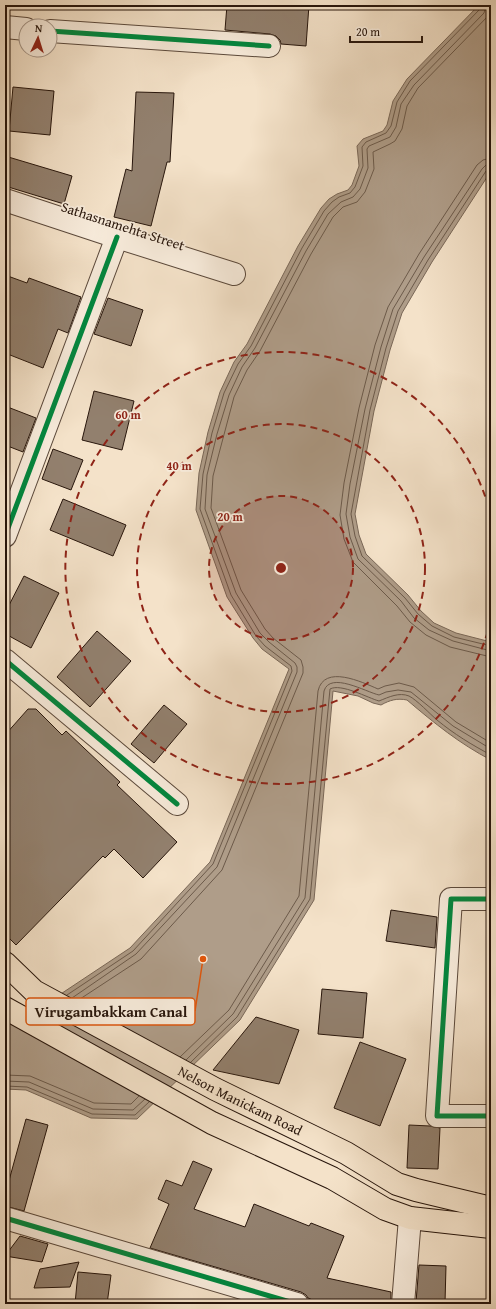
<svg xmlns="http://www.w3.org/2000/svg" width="496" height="1309" viewBox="0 0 496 1309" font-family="'Gentium Book Plus',serif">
<rect width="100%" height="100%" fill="#f4e2c9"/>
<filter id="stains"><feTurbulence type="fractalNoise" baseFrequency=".005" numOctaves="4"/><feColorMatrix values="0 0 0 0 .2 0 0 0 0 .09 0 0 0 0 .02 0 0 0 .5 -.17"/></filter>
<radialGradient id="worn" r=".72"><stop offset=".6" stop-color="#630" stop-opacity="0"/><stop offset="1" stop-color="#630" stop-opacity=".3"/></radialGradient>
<path fill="#af9d89" stroke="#796757" d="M479,5h12v166l-59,91 -30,51 -12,37 -16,61 -19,103 4,21 7,19 42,41 13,16 13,12 22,10 35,9v118c-31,-16 -57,-37 -84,-60 -10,-2 -17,0 -26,5l-8,-2 -15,-7 -25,-5 -19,209 -74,120 -103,99 -46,-1 -65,-28 -21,-1v-66l18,-4 107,-71 80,-86 79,-193 -27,-20 -9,-11 -26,-41 -31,-87 3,-37 9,-41 12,-40 14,-30 13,-18 51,-98 23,-38 8,-9 8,-5 11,-4 4,-5 7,-19 -2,-20 6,-7 20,-8 4,-6 6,-24 14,-22z"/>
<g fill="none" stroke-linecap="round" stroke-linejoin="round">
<g stroke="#6c5a4a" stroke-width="1">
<path d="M491,158l-8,2 -6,5 -58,89 -31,53 -13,38 -16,63 -15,75 -4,32 4,24 9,23 44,44 13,16 16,13 24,12 41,10"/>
<path d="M491,164l-5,1 -4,4 -58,88 -31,52 -12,38 -16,62 -15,75 -4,30 4,23 8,22 43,42 13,17 15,12 24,11 38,10"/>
<path d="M491,169l-5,2 -58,89 -30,51 -12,37 -16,62 -19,104 4,22 7,20 43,42 13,16 14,12 22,11 37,9"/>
<path d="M67,995l66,-44 80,-87 79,-193 -1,-5 -26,-20 -9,-10 -25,-41 -31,-86 3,-35 9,-41 12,-40 14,-29 13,-18 51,-98 22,-37 8,-9 7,-5 11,-4 5,-6 8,-21 -1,-19 4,-5 20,-9 5,-7 6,-24 13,-21 70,-72 1,-4"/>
<path d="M72,998l64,-44 81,-87 80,-195v-5l-2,-4 -26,-21 -9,-9 -24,-40 -31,-84 2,-34 10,-41 12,-39 13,-28 13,-19 51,-97 22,-37 13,-12 12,-5 7,-8 8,-21 -1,-19 2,-3 21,-9 6,-10 5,-23 13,-19 70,-72 2,-8"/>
<path d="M77,1001l64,-42 81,-89 81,-197v-6l-2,-7 -28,-22 -8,-9 -24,-39 -30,-82 2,-32 21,-79 13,-27 13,-19 51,-97 22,-37 10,-10 14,-5 8,-10 9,-23 -1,-17 17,-8 5,-3 7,-12 5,-23 11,-18 73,-75"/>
<path d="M180,1057l49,-47 70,-114 19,-205c6,-27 44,-9 60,-2l7,-3 14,-3 15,4 42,35 35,21"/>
<path d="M186,1060l47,-46 72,-116 19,-207c6,-20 42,1 55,4l7,-3 12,-2 13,2 42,34 38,23"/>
<path d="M191,1062l46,-45 73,-118 20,-210c11,-6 38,9 49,12 10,-4 20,-9 30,-5 8,4 21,18 28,24 17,14 35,25 54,35"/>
<path d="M5,1075l25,1 64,27 37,1 8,-8"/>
<path d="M5,1081l24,1 64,27 40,1 12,-11"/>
<path d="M5,1086l22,1 65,27 43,1 14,-13"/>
</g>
</g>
<g fill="#92806e" stroke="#28160c">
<path d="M227,5h82l-3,41 -25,-2 -1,-4 -4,-4 -6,-2 -45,-4z"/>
<path d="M13,87l41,4 -4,44 -41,-4z"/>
<path d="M136,92l38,1 -4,69h-3l-16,64 -37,-9 12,-48 6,2z"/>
<path d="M5,156l67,20 -8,28 -59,-18z"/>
<path d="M5,275l22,8 2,-5 52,19 -13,36 -10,-4 -15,39 -38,-15z"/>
<path d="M108,298l35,12 -12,36 -37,-12z"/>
<path d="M94,391l40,10 -12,49 -40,-10z"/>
<path d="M5,406l31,12 -13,34 -18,-7z"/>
<path d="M53,449l30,11 -12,30 -29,-11z"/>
<path d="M63,499l63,26 -13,31 -63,-26z"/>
<path d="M24,576l35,17 -28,55 -20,-11 -6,-5v-19z"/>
<path d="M97,631l34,30 -41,46 -33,-30z"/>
<path d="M164,705l23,19 -33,39 -23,-19z"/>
<path d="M28,709h8l26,26 4,-4 54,51 -3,3 60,57 -34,36 -29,-29 -9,9 -2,-2 -87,89 -11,-11v-199z"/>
<path d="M391,910l46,7 -2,31 -49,-7z"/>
<path d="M322,989l45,4 -4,45 -45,-4z"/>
<path d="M256,1017l43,13 -20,54 -66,-14z"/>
<path d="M360,1042l46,17 -26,67 -46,-18z"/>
<path d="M26,1119l22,6 -24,86 -19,-5v-11z"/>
<path d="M409,1125l21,1 10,2 -2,41 -31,-1z"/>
<path d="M193,1161l19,8 -18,40 51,18 9,-23 55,22 2,-3 33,13 -17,42 64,14v12h-69l-14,-6 -2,-3 -5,-3 -151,-44 19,-44 -11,-5 8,-19 16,6z"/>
<path d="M20,1236l28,8 -6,18 -37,-6z"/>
<path d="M79,1262l-9,25 -36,1 6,-19z"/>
<path d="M419,1265l27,1 -1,37 -29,-1z"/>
<path d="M78,1272l33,3 -4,29h-32z"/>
</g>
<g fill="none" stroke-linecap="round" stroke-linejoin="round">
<defs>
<g id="minor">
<path d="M5,27l21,2"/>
<path d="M50,31l219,15"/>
<path d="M5,200l112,37 117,37"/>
<path d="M5,536l112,-299"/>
<path d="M5,660l172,144"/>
<path d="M491,899h-40l-14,217h54"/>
<path d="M5,1218l292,86"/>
<path d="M403,1304l7,-86"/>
</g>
<g id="major">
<path id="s1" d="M5,963l29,28 181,98 131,64 51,31 19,6 75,18"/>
<path d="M5,1008l207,115 120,55 53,31 25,9 81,9"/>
</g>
</defs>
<use href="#minor" stroke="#5b493b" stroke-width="24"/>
<use href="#major" stroke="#28160c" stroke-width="24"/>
<use href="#minor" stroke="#f8ecdc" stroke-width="22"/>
<use href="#major" stroke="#f4e2c9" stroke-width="22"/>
<defs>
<g id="cycleway">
<path d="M50,31l219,15"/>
<path d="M5,536l112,-299"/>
<path d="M5,660l172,144"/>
<path d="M491,899h-40l-14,217h54"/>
<path d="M5,1218l292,86"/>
</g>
</defs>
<use href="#cycleway" stroke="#f8ecdc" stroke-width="8"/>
<use href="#cycleway" stroke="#00873e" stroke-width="5"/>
</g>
<circle cx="281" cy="568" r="72" fill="#8f2418" fill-opacity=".12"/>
<g fill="none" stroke="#8f2418" stroke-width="2" stroke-dasharray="7 5">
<circle cx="281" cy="568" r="72"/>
<circle cx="281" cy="568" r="144"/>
<path d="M491 620A216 216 0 1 1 491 516"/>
</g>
<g text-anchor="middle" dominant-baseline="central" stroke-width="3.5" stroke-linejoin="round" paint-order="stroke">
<g font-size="14" fill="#28160c" stroke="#f8ecdc">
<text transform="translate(123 226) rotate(18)">Sathasnamehta Street</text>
<text stroke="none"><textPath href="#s1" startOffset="274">Nelson Manickam Road</textPath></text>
</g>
</g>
<circle cx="281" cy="568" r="6" fill="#8f2418" stroke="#f8ecdc" stroke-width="2"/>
<g font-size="12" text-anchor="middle" font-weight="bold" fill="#8f2418" stroke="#f8ecdc" stroke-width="3.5" stroke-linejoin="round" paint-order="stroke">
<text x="128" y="419">60 m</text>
<text x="179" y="470">40 m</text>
<text x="230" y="521">20 m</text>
</g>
<path fill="none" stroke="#de560c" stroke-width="1.5" d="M203 959L195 1011"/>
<circle fill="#de560c" stroke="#f8ecdc" stroke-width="1.5" cx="203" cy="959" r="4"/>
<rect fill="#f8ecdc" stroke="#de560c" stroke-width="1.5" x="26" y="998" width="169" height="27" rx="4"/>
<g font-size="15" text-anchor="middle" font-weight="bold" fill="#28160c">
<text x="111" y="1017">Virugambakkam Canal</text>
</g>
<rect width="496" height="1309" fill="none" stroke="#f4e2c9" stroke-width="20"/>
<rect x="6" y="6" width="484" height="1297" fill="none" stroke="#28160c" stroke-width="2"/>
<rect x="10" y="10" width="476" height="1289" fill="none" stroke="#28160c"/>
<g transform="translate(38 38) rotate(4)"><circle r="19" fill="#f8ecdc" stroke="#a59689"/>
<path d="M0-3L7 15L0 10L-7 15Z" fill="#8f2418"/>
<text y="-6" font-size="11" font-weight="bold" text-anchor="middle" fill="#28160c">N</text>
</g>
<path d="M350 36v6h72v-6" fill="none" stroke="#28160c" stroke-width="2"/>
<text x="356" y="36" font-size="12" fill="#28160c" stroke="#f8ecdc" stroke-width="3" paint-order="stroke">20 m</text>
<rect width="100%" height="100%" filter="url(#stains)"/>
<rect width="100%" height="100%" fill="url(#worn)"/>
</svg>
